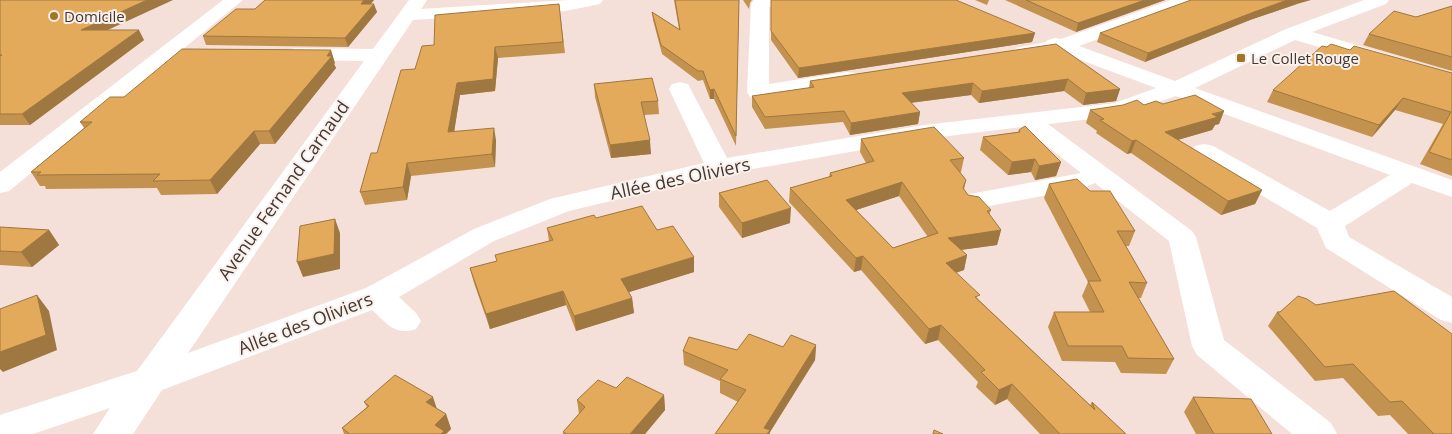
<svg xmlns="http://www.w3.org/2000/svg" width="1452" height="434" viewBox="0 0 1452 434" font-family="'Open Sans',sans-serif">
<rect width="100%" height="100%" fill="#f5e0d9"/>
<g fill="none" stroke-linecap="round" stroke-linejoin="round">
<g fill="#fff" fill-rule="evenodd">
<path d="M223,0h20l-234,191 -9,2v-21z"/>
<path d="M409,0h18l-6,9 147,-9h35l-3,4 -35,7 -152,9 -225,333 178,-65 108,-59 76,-30 154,-36 -35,-74 3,-5 8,-2 8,2 39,74 197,-33 191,-22 41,-15 -97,-36 -36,6 -7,-2 -3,-4 3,-4 30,-6 2,-2 7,-2 6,1 110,-39h26l-3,4 -115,42 96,35 111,-52 78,-29h25l-3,4 -74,28 140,41v13l-157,-46 -100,48 257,92v17l-40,-14 -67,43 4,11 103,60v26l-11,-3 -115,-72 -9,-20 -122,-72 -3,-5 3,-5 9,-2 9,2 117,65 60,-36 -214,-79 -58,20 -70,8 144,107 4,6 28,103 107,83 6,11h-45l-95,-79 -5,-9 -23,-105 -74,-58 -11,5 -110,21 -9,-2 -4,-6 4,-6 116,-22 -58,-46 -99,12 -205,36 -150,36 -75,30 -95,56 17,16 5,8 -5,8c-22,7 -28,-5 -44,-19l-210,80 -29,44h-40l17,-26 -77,26h-33v-19l137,-44 227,-310 -69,-1 -7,-2 -3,-4 3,-4 7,-2 78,1z"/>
<path d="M754,0h28l-3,4 -10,3v77l78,-12 8,1 3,5 -3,5 -97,16 -8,-2 -3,-5 4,-88z"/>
</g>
</g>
<g fill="#c3924e" fill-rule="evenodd">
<path d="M0,0l109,30 35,10 -114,85h-30z"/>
<path d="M265,0h109l-3,4 6,8 -29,35 -142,-2 -3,-9 52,-27z"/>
<path d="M674,0h65l-3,146 -22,-47h-4l-7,-19 -5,1 -36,-27 -9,-34 -1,-8 27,17z"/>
<path d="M743,0h9l-2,3 -1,6z"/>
<path d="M771,0l264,33 -3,9 -234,36 -27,-38z"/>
<path d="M975,0h14l-2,5z"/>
<path d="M1005,0h160l-89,32z"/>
<path d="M559,4l6,49 -67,5 -3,33 -35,4 -6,37 42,8 -1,27 -84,9 -4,24 -42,5 -5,-13 17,-39 38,-84 19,-24z"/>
<path d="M1297,4l-47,16 -105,42 -48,-20 3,-9z"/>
<path d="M1452,6v65l-89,-26 6,-11 47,-17z"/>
<path d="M1056,44l64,45 -4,12 -33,4 -19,-14 -85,12 -8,-8 -60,8 9,9 -2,12 -68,11 -7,-13 -78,7 -13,-22v-11l57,-8 1,-7z"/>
<path d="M1350,50l102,23v103l-32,-12 23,-40 -48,-14 -23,27 -105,-35 6,-12z"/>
<path d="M335,63l-1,1 2,4 -61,76h-15l-43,50 -56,1 -4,-7 -111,1 -1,-3h-5l-9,-14 53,-44 -4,-6 44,-25z"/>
<path d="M594,84l64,17 1,13 -15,1 7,39 -40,4 -16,-61z"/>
<path d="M1163,104l61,7 -5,13 -4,1 -3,5 -34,10 84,50 -7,14 -34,11 -90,-62 -4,1 -31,-21 1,-2 -11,-8 4,-13 54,-5z"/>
<path d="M1019,130l42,32 -5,14 -21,4 -4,-8 -23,3 -28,-25 3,-13 35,-5z"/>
<path d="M861,139l103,19 -3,14h-1l6,8 -2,10 4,5 23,15 -2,5 12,15 -4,15 -36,5 6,5 -3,15 -8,3 23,27 111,105 2,-3 34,32h-86l-33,-35 -12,6 -19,-18 2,-5 -40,-42 -13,4 -64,-74 -7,2 -65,-70 1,-14 39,-11 1,-4 36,-10 -6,-11zM899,196l29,41 -35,11 -37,-38z"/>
<path d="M1049,184l41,7 45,40 -6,15h-3l21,37 -6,15h-3l36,61 -8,15 -45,-1 -6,-11 -53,-1 -14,-34 6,-15h36l-8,-16 6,-14 -44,-84z"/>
<path d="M719,193l71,30 -48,15 -23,-31z"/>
<path d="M596,218l61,12 37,42 -65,20 3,6 2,15 -58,18 -10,-26 -76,24 -16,-46 -4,-15 27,-7 52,-20 -2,-13z"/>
<path d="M0,227l49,3 10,15 -27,22 -32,-2z"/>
<path d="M1316,305l136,129h-44l-18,-19 -12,1 -35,-38 -28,3 -47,-55 9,-14z"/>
<path d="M816,345l-1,15 -45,72v2h-55l23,-32 -18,-9v-12l-36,-16 -1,-14 54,-1z"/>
<path d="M616,388l48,7 1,15 -20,24h-82v-2l16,-18 -2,-14z"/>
<path d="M1193,397l79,37h-76l-12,-22z"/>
<path d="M364,402l73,7 9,5 5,15 -5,5h-102l-2,-6 25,-21z"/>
</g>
<g fill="#9f7740">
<path d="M147,0h26l-87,40 -5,-10z"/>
<path d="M364,0h10l-11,12 -2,-8z"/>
<path d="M1145,0h20l-89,32 2,-9z"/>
<path d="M1287,0h24l-14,4 -47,16 -105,42 3,-9 106,-41z"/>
<path d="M374,4l3,8 -29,35 -3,-9z"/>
<path d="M139,30l5,10 -114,85 -8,-11z"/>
<path d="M1035,33l-3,9 -234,36 1,-10z"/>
<path d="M495,47l3,11 -3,33 -35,4 -8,50 -4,-13 9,-49z"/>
<path d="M331,50l4,13 -1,1 2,4 -61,76 -6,-13z"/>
<path d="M1068,79l-4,12 -85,12 3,-12z"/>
<path d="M973,83l-2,12 -71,9 2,-11z"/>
<path d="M714,89v10h-4v-9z"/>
<path d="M1120,89l-4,12 -33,4 3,-12z"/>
<path d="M1403,98l-8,12 -23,27 7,-12z"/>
<path d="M1224,111l-5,13 -4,1 -3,5 -52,15 5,-13z"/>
<path d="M920,112l-2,12 -68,11 1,-12z"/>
<path d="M494,128l2,12 -1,27 -3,-13z"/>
<path d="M254,131l6,13 -43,50 -7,-14z"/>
<path d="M650,140l1,14 -40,4 -1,-13z"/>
<path d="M1136,140l-5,13 -4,1 5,-13z"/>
<path d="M1035,159l-4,13 -23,3 4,-13z"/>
<path d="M1061,162l-5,14 -21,4 4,-14z"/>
<path d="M407,163l4,13 -4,24 -4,-13z"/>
<path d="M902,182l-3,14 -55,18 2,-14z"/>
<path d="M1262,190l-7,14 -34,11 7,-14z"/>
<path d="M791,208l-1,15 -48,15v-15z"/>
<path d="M335,219l5,14v36l-37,8 -6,-15z"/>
<path d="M49,230l10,15 -27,22 -11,-15z"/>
<path d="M1001,230l-4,15 -52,7 3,-14z"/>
<path d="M967,255l-3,15 -22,7 4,-14z"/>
<path d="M863,256l-2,14 -7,2 2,-14z"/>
<path d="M694,257v15l-71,22 -2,-15z"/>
<path d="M563,291l3,14 -76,24 -4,-15z"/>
<path d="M37,295l12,16 8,39 -54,22 -3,-3v-17z"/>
<path d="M632,298l2,15 -58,18 -2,-15z"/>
<path d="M941,325l-3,15 -13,4 4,-15z"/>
<path d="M816,345l-1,15 -45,72 -1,2h-5v-6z"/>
<path d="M1012,384l-5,15 -12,6 4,-15z"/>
<path d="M664,395l1,15 -20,24h-15z"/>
<path d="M433,397l5,15 -12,-10z"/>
<path d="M446,414l5,15 -5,5h-8l-3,-9z"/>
</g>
<g fill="#e3aa5b" stroke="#9f7740" fill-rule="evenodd">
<path d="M0,0h147l-66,30h58l-117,84h-22v-58l2,-1h-2z"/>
<path d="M265,0h99l-3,4h13l-29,34 -142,-2 33,-27h19z"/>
<path d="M675,0h64l-3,136 -22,-47 -4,1 -7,-19h-5l-37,-26 -9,-33 28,18z"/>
<path d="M771,0h185l79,33 -236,35 -28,-37z"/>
<path d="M1026,0h119l-67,23z"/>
<path d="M1191,0h96l-33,12 -106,41 -48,-20z"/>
<path d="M559,4l4,38 -68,5 -2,32 -36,4 -9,49 46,-4 -2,26 -85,9 -4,24 -43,5 11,-39h6l24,-83 14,-1 7,-23 12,-1 1,-30z"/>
<path d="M1452,6v51l-83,-23 25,-23 22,6z"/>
<path d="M1056,44l64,45 -34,4 -18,-14 -86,12 -9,-8 -71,10 18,19 -69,11 -7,-12 -79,6 -13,-21 62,-9 -4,-6z"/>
<path d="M1331,44l19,6 4,-4 98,27v87l-23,-8 22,-40 -48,-14 -24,27 -106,-35 49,-44 5,1z"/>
<path d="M182,49l149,1 -4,6h5l-63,75h-15l-44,49 -57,1 7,-7 -123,1 4,-3h-10l61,-50h-12l30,-25h14z"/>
<path d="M652,78l6,23 -17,1 9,38 -40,5 -16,-61z"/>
<path d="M1195,95l29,16 -12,3 6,3 -53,15 97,58 -34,11 -92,-61 -4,1 -32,-21 4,-1 -14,-9 33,-5 14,-5 7,5 12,-4 7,3z"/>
<path d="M1025,126l36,36 -22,4 -4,-7 -23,3 -29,-25 37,-5 -1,-2z"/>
<path d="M934,127l30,31 -14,2 16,20 -3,8 5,7 11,2 12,13 -4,1 14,19 -53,8 19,17 -21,8 34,32 -5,2 120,113 -3,-8 34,32h-66l-48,-50 -13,6 -18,-18 4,-2 -44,-45 -12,4 -66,-73 -7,2 -66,-70 42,-12 -2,-3 44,-12 -13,-22zM902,182l36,51 -45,15 -47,-48z"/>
<path d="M1077,179l13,12h20l25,40h-18l30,52 -18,-1 45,77 -46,-1 -6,-12h-54l-14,-34h50l-16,-31h13l-52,-97z"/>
<path d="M767,180l24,28 -49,15 -23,-30z"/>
<path d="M642,206l15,24 16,-4 21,31 -73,22 11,19 -58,18 -11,-25 -77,23 -16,-46 27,-7 -2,-6 58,-15 -6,-12 47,-13 2,3z"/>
<path d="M335,219l-1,35 -37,8 3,-36z"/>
<path d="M0,227l49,3 -28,22 -21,-1z"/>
<path d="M1394,291l58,43v100h-18l-32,-33 -12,1 -37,-38 -28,3 -48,-55h3l18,-16 9,3 9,6z"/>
<path d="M37,295l9,40 -46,17v-43z"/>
<path d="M749,334l34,13 8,-12 25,10 -52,83 6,2 -3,4h-52l31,-44 -26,-11 8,-9 -45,-19 6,-14 48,13z"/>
<path d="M395,375l38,22 -7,5 20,12 -11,11 9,6 -3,3h-91l-8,-6 27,-22 -5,-4z"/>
<path d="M627,377l37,18 -34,39h-63l-4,-2 22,-25 -8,-7 21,-20 18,8z"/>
<path d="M1193,397l58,2 21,35h-58z"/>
<path d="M934,430l9,4h-10z"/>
</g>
<g fill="#a37428" stroke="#fcf0eb" stroke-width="2">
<circle cx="54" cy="16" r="5"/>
<rect x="1236" y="53" width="10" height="10" rx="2.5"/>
</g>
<g text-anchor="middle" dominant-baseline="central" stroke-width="4" stroke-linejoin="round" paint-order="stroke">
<g font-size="15" fill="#413936" stroke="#fcf0eb" text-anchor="start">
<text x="64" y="16">Domicile</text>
<text x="1251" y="58">Le Collet Rouge</text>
</g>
<g font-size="18" fill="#413936" stroke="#fcf0eb">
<text transform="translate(680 178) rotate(-12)">Allée des Oliviers</text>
<text transform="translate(283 190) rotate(-55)">Avenue Fernand Carnaud</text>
<text transform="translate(305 323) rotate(-21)">Allée des Oliviers</text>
</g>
</g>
</svg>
